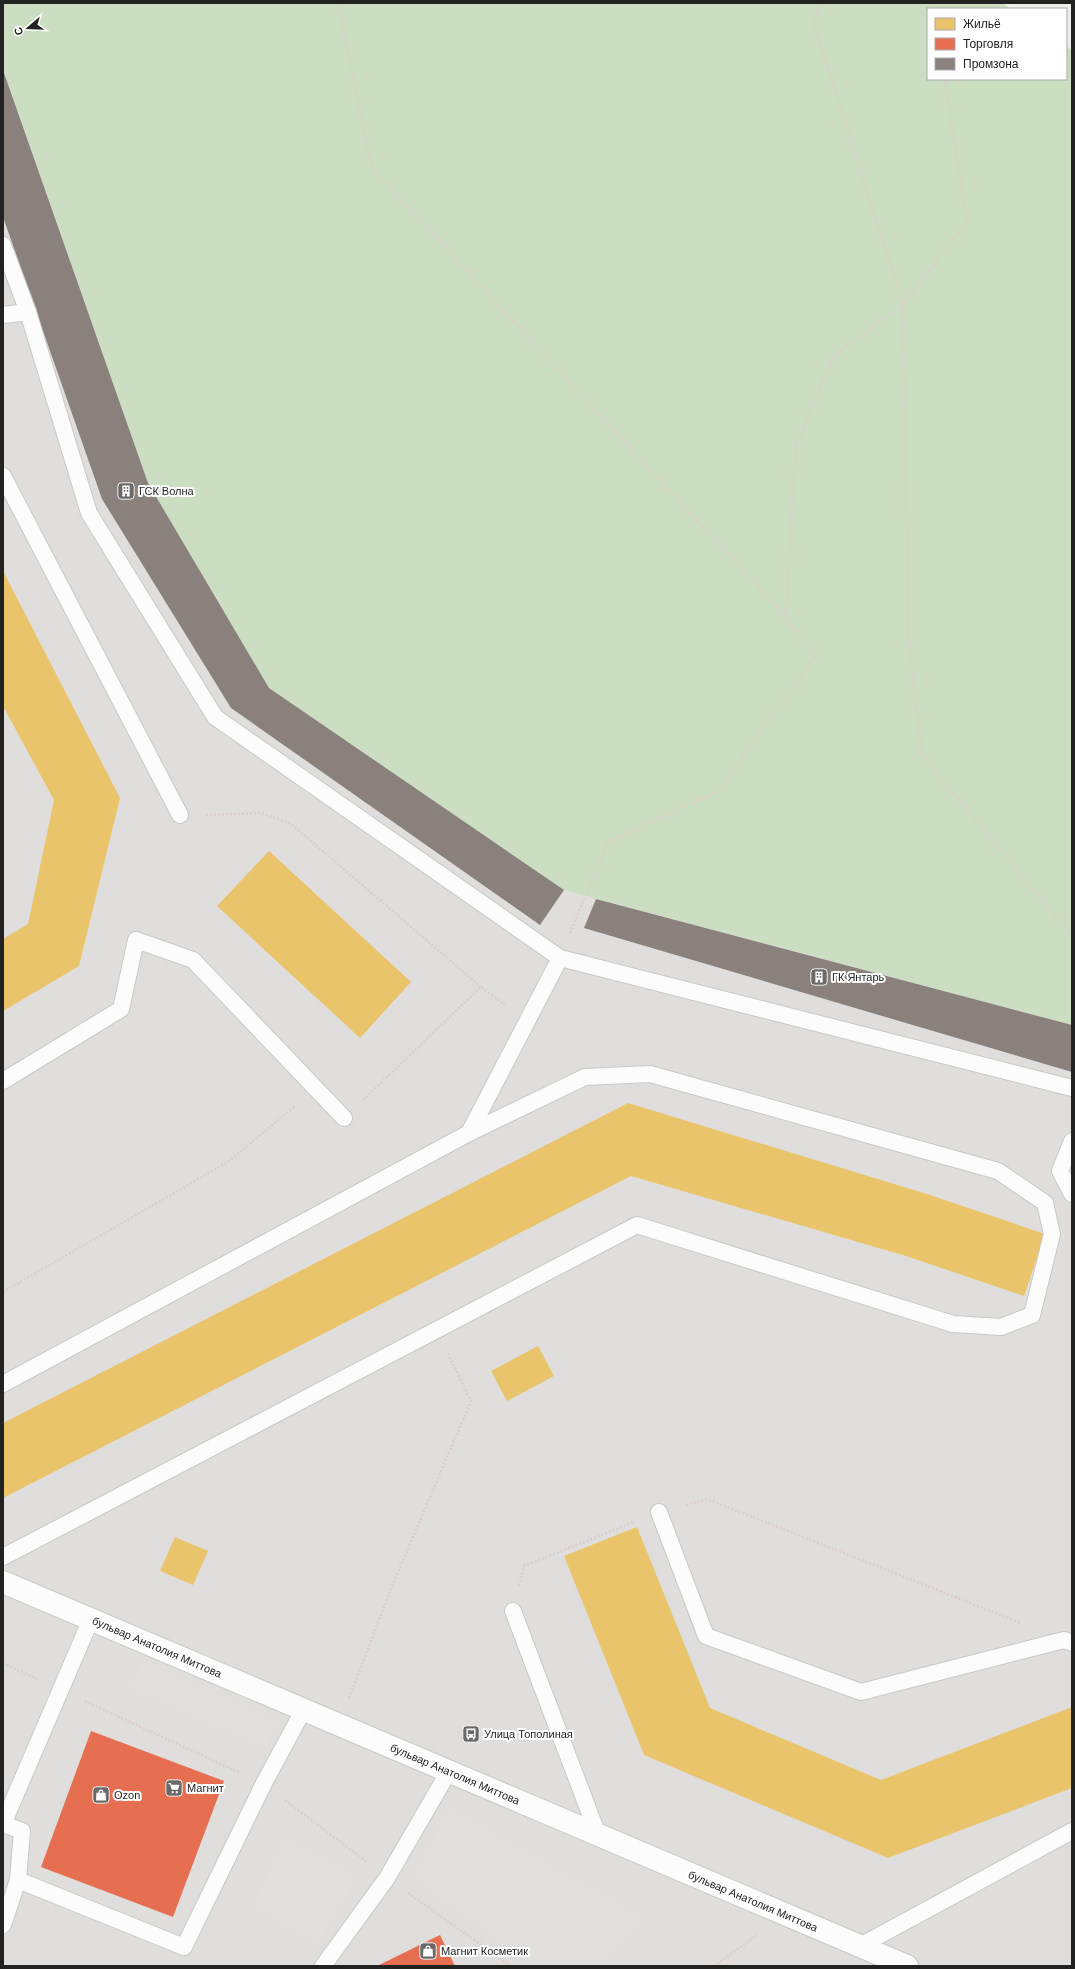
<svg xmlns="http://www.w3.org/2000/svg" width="1075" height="1969" viewBox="0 0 1075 1969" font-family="Arial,sans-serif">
<rect width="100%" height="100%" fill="#f0eeeb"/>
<path fill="#dfdedc" d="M3,69l145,414 924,542v941h-1069z"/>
<path fill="#cbdec1" d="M3,3h999l9,6h-83v70h138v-33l6,4v975l-508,-135 -295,-202 -121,-205 -145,-414z"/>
<g fill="#e0dfde">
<path d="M142,1663l134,59 -10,24 -134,-58z"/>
<path d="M451,1811l192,108 -44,47h-62l-124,-90z"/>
<path d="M285,1839l71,38 -39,66 -64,-39z"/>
</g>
<g fill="#e9c46a">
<path d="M3,571l117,227 -41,168 -76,45v-72l25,-15 26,-124 -51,-94z"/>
<path d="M269,851l142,131 -51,56 -143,-132z"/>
<path d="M628,1103l299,91 118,40 -21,62 -118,-40 -275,-80 -628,322v-75z"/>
<path d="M538,1346l16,30 -47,25 -16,-30z"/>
<path d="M637,1527l73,181 171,72 191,-73v81l-184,70 -244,-103 -80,-199z"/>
<path d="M175,1537l33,14 -15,34 -33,-14z"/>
</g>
<g fill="#e76f51">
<path d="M91,1731l133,50 -51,136 -132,-50z"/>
<path d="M440,1935l15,31h-78z"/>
</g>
<g fill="#8a817c">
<path d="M3,70l145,413 121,205 295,202 -24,35 -309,-217 -129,-209 -99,-282z"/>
<path d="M596,899l476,126v47l-488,-144z"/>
</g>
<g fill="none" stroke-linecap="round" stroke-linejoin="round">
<defs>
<g id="lane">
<path d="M3,245l25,67 61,201 126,204 345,241 512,130"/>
<path d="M3,315l25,-3"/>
<path d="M3,476l177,339"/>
<path d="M3,1081l118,-72 15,-69 57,20 151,158"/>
<path d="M1072,1141l-12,30 12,23"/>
<path d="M3,1384l466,-251 91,-175"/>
<path d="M659,1512l47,124 155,56 203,-52 8,3"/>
<path d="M3,1557l634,-332 316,99 48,3 31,-12 20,-81 -7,-31 -47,-32 -348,-97 -65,3 -116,56"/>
<path d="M513,1611l85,224"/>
<path d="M3,1824l88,-205"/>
<path d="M3,1824l19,7 -4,49 -15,45"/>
<path d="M18,1880l166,67 80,-164 40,-74"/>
<path d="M860,1946l212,-115"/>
<path d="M323,1966l64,-88 62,-107"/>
</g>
<path id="street" d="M3,1582l904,384"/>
</defs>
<use href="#lane" stroke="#c9c8c7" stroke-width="18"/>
<use href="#street" stroke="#c9c8c7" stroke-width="24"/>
<g stroke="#dccecd" stroke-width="2.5" stroke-dasharray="2 2" stroke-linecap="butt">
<path d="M338,3l34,165 414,449"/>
<path d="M822,3l-8,20 89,282 6,337 13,113 150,181"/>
<path d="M934,3v6"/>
<path d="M206,815l55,-2 29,10 191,164"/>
<path d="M570,933l38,-91 110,-51 97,-134 -29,-40 10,-171 37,-90 70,-51 64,-83 -22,-143"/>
<path d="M363,1100l118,-113 24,18"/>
<path d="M3,1292l225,-130 67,-56"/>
<path d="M686,1505l21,-6 314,124"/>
<path d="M519,1586l5,-20 110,-44"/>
<path d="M3,1663l34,16"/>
<path d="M349,1698l44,-114 78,-183 -23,-47"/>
<path d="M85,1701l155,72"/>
<path d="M285,1800l81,61"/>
<path d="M408,1893l103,73"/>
<path d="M714,1966l43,-31"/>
</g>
<use href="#lane" stroke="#fdfcfc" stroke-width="16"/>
<use href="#street" stroke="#fdfcfc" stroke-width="22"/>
</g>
<defs>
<symbol id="building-square" viewBox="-11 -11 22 22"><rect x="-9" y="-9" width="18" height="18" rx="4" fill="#6a6968" stroke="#fff"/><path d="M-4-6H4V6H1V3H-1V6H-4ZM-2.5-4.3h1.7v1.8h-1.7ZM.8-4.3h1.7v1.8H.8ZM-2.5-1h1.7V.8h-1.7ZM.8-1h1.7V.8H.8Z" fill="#fff"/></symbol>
<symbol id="bus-square" viewBox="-11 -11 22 22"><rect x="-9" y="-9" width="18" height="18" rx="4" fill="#6a6968" stroke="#fff"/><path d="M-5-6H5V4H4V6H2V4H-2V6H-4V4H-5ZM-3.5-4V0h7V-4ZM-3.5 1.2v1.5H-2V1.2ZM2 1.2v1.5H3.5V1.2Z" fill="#fff"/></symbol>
<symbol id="supermarket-square" viewBox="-11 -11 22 22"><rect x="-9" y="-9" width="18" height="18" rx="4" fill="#6a6968" stroke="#fff"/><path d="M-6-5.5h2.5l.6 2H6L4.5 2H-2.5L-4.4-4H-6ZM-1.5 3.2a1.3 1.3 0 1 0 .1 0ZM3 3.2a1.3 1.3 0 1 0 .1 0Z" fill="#fff"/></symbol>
<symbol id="shop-square" viewBox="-11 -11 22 22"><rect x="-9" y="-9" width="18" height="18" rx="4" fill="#6a6968" stroke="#fff"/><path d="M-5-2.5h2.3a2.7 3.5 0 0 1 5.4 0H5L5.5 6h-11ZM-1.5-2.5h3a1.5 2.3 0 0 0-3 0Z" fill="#fff"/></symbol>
</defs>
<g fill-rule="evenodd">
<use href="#building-square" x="116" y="481" width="20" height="20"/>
<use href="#building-square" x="809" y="967" width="20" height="20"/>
<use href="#bus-square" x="461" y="1724" width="20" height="20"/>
<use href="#supermarket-square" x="164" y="1778" width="20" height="20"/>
<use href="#shop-square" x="91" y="1785" width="20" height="20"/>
<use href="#shop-square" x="418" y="1941" width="20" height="20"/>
</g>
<g text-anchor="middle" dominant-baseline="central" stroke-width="4" stroke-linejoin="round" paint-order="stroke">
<g font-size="11" fill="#222" stroke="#fff" text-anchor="start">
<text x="139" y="491">ГСК Волна</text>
<text x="832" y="977">ГК Янтарь</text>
<text x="484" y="1734">Улица Тополиная</text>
<text x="187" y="1788">Магнит</text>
<text x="114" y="1795">Ozon</text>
<text x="441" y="1951">Магнит Косметик</text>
</g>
<g font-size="11" fill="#222" stroke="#fff">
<text transform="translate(157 1647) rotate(23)">бульвар Анатолия Миттова</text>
<text transform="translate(455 1774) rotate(23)">бульвар Анатолия Миттова</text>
<text transform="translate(753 1901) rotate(23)">бульвар Анатолия Миттова</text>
</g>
</g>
<rect width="1075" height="1969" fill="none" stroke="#222222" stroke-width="8"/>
<rect x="927" y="8" width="140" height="72" fill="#ffffff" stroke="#a7a7a7"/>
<rect x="935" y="18" width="20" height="12" fill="#e9c46a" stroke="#a7a7a7"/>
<text x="963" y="28" font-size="12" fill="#222222">Жильё</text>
<rect x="935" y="38" width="20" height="12" fill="#e76f51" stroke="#a7a7a7"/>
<text x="963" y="48" font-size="12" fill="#222222">Торговля</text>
<rect x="935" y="58" width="20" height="12" fill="#8a817c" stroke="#a7a7a7"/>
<text x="963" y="68" font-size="12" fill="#222222">Промзона</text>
<g transform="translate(28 28) rotate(251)" stroke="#ffffff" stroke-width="3" paint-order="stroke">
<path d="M0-3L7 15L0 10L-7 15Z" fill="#222222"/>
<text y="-6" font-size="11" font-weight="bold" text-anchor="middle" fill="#222222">С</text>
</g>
</svg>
